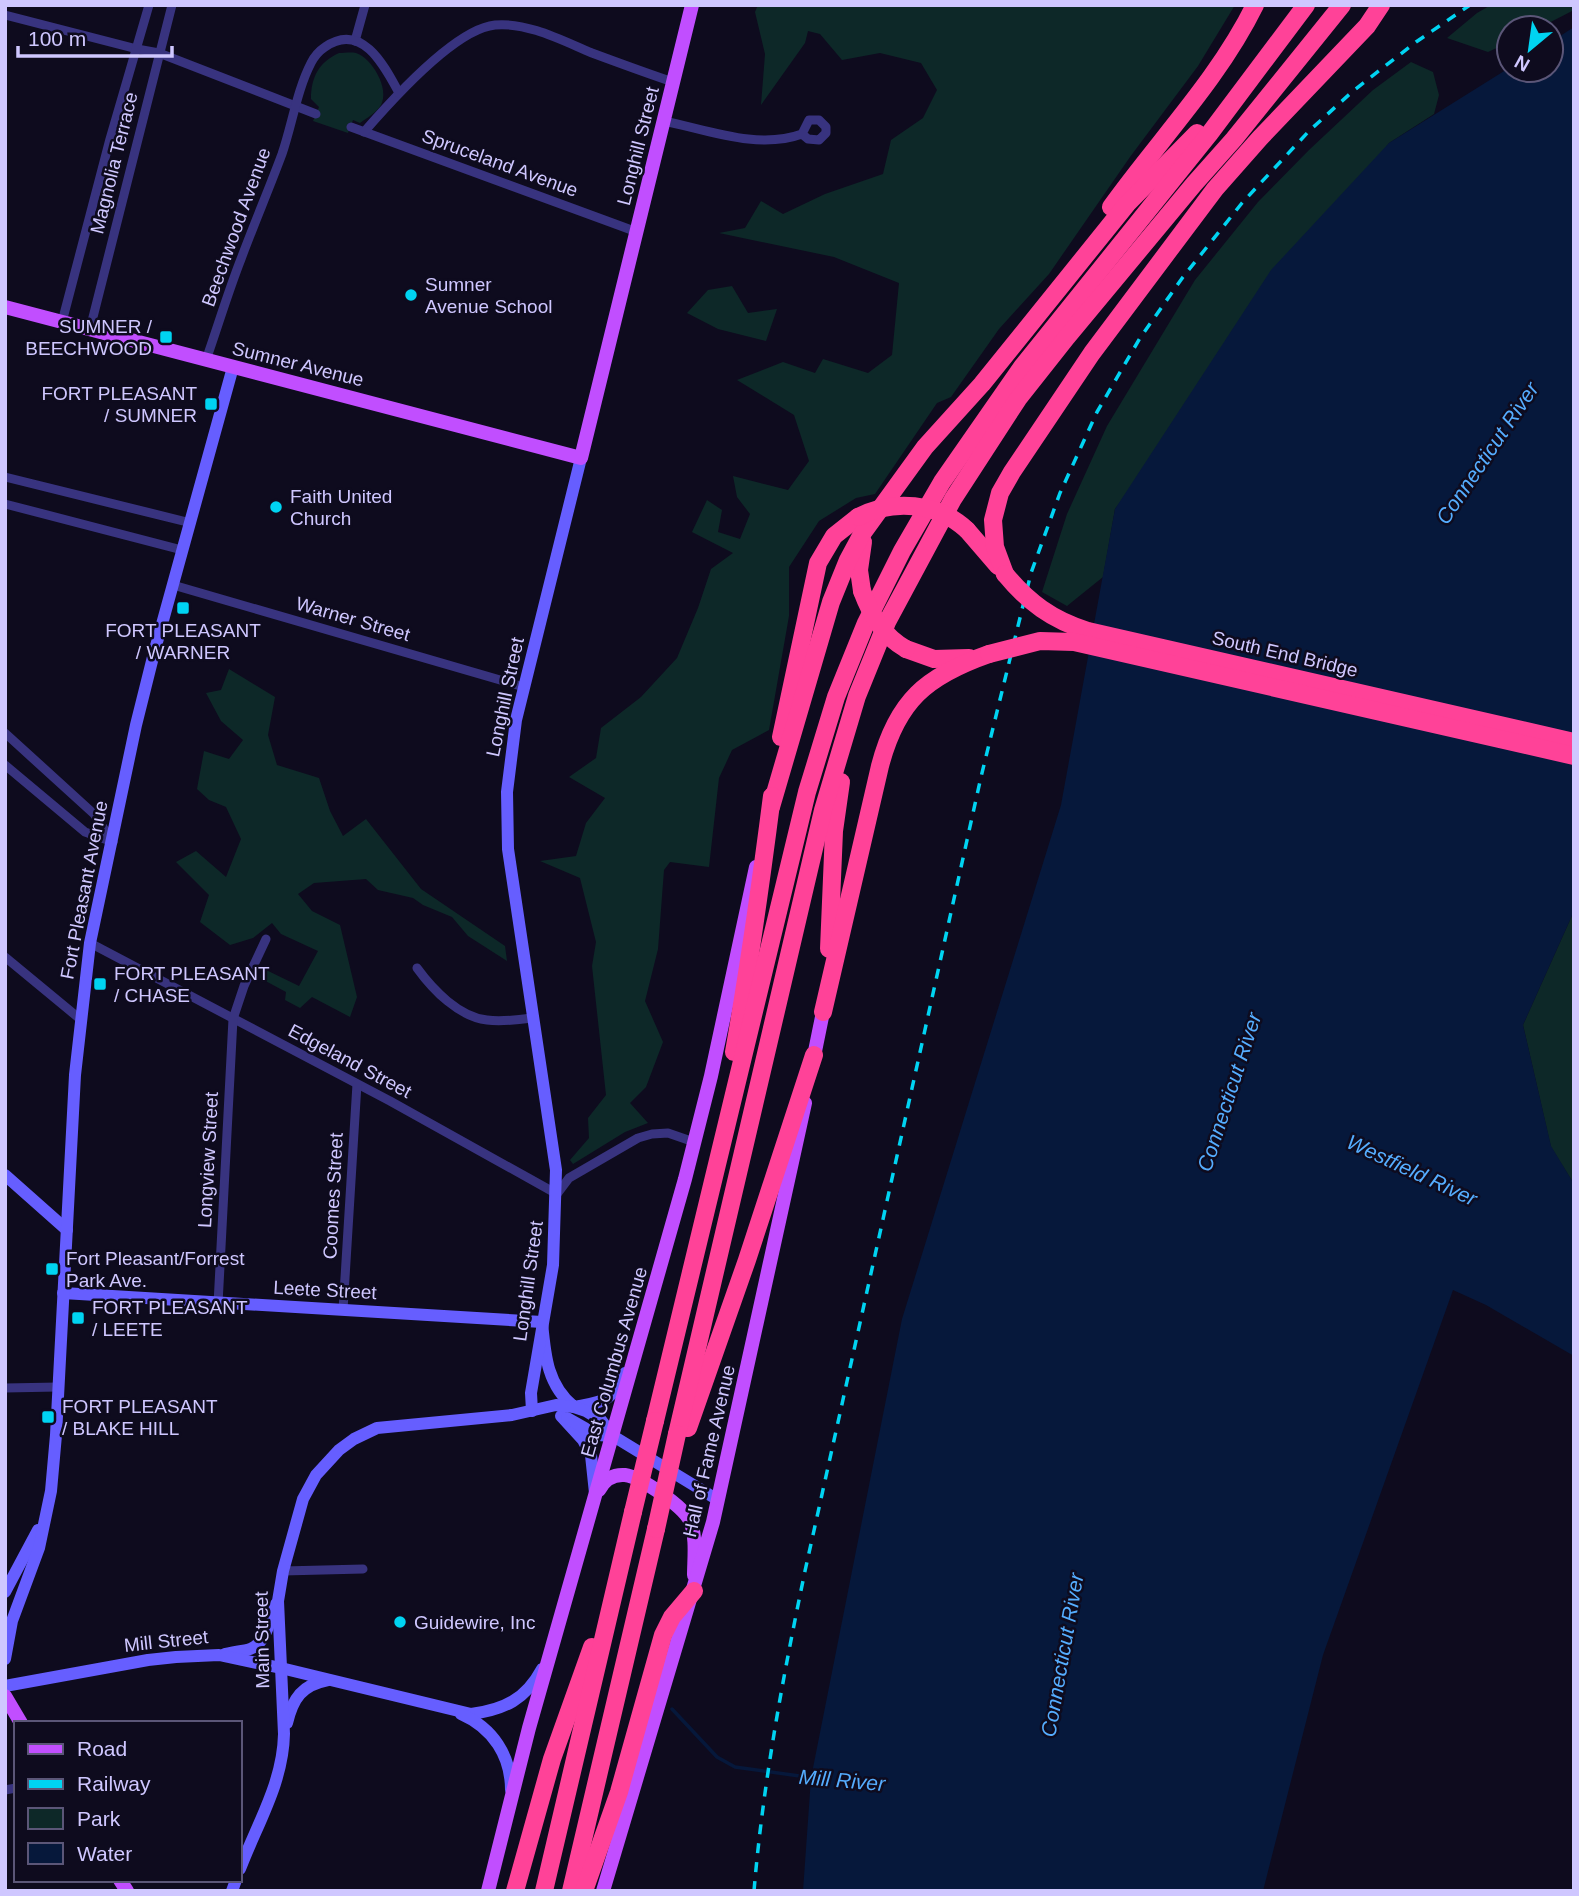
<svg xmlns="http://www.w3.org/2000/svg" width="1579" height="1896" viewBox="0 0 1579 1896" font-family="Helvetica,sans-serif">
<rect width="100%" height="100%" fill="#0e0b1e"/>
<g fill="#0d2828">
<path d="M758,5h477l-37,61 -68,91 -81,117 -50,55 -48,68 -14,6 -62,91 -19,4 -37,23 -30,46v49l-20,114 -37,20 -13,28 -10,89 -39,-5 -6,8 -6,79 -13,52 18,41 -17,45 -16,16 18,20 -23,9 -52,32 -3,-4 19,-22 -1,-20 18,-23 -14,-129 4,-24 -16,-64 -40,-17 36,-5 10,-33 19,-25 -36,-21 27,-19 5,-30 40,-31 36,-39 21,-50 13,-39 22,-16 -41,-21 15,-32 15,10 -4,22 22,7 10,-25 -13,-17 -4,-21 55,14 21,-29 -15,-46 -57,-35 46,-18 32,11 8,-14 45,14 24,-18 7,-72 -65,-26 -115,-24 26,-5 16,-27 22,13 42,-20 58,-20 8,-34 32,-22 14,-28 -16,-27 -41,-10 -38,7 -22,-26 -12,-3 -3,12 -44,62 4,-51 -10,-42z"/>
<path d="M1491,5h83v5l-35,18h-30v14l-21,10 -41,-14 30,-25z"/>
<path d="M339,53c5,0 12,-1 17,0 16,5 34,36 25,52 -4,7 -14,13 -21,18l-7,-3 -5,13 -35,-12 6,-14 -8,-8c0,-22 8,-37 28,-46z"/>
<path d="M1411,62l22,10 6,23 -5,19 -45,29 -274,366 -12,68 -36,29 -25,-14 25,-78 40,-88 88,-146 63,-78 51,-52 64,-60z"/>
<path d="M732,286l16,27 29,-4 -11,32 -48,-12 -31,-16 21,-23z"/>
<path d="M229,669l46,28 -7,38 9,30 42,13 11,33 13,25 23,-17 55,70 84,57 2,15 -39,-25 -16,-19 -29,-12 -10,-7 -35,-8 -12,-11 -52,4 -16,11 14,17 28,14 17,72 -7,20 -38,-20 -12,11 -15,-8 1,-8 -26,-14 2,-10 37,18 19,-35 -37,-17 -9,-11 -19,15 -23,7 -30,-23 9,-27 -33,-33 20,-11 30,26 15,-38 -15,-32 -17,-7 -12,-11 7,-38 25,8 14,-19 -22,-19 -15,-28 15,-3z"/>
<path d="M1574,911v273l-23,-37 -28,-122z"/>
</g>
<path fill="#06183b" d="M1574,27v884l-51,114 28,121 23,38v172l-88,-51 -33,-15 -130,365 -60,236h-460l8,-113 91,-459 159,-514 54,-296 156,-239 118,-127 120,-75v2h42v-28z"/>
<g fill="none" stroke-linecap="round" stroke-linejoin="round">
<path stroke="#06183b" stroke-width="3.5" d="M672,1709l45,48 18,10 79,11"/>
<g stroke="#38337f" stroke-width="9">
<path d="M5,15l132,34 22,4 157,61"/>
<path d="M355,41l10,-36"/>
<path d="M664,121c44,9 94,29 138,13l6,5 11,1 7,-7v-6l-7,-7h-10l-7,14"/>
<path d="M351,127l286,105"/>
<path d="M364,132c26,-30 91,-103 131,-107 33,-3 68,16 97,28 27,10 54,20 81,29"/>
<path d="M62,322l48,-183 39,-134"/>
<path d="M90,329l82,-324"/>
<path d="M206,360c12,-34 22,-68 35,-101 13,-35 28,-70 41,-105 10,-29 15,-64 29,-91 3,-6 8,-12 14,-16 37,-26 60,20 74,46"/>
<path d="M5,477l186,46"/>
<path d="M5,504l177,46"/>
<path d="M173,585l351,102"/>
<path d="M5,733l89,81 19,28"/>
<path d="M5,765l80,67 28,10"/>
<path d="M90,943l300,158 167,93 12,-16 69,-40 14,-4 16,-1 26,9"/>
<path d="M5,957l75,62"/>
<path d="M417,968c16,22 42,49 70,52 15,2 30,0 45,-2"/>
<path d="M218,1304l15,-285 11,-33 22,-47"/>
<path d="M343,1310l14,-226"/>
<path d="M5,1388l53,-1"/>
<path d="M283,1571l80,-2"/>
<path d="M5,1790l11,-2"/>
</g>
<g stroke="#665eff" stroke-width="12">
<path d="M5,1175l62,55"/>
<path d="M63,1293l479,29c3,33 5,63 32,85 33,-6 35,-4 51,-34"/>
<path d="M532,1411l-1,-18 22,-128 3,-95 -48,-321 -1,-57 9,-72 65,-262"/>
<path d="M561,1416l22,24 8,15 4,38"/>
<path d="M567,1418l30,17 16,1"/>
<path d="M5,1592l33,-62"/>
<path d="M225,1654c7,-2 15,-3 22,-4 20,-5 22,-30 29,-46"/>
<path d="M5,1659l7,-38 27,-73 12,-57 5,-56 19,-360 15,-132 46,-218 18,-72 79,-286"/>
<path d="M5,1686l143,-26 28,-3 43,-2 62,13 190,46c33,-4 55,-15 71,-45"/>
<path d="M461,1714c32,14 50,42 50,76"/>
<path d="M287,1723c6,-25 15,-38 41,-43"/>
<path d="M240,1869c17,-45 43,-86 44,-135l-6,-133 5,-30 20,-72 13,-24 23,-25 15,-11 23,-11 135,-13 44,-10 18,2 12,4 15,9 12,16 105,64"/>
<path d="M232,1891l4,-11"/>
</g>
<g stroke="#c14eff" stroke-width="14">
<path d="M5,307l576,151 111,-453"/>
<path d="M812,1066l11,-54"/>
<path d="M599,1490c5,-10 14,-16 26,-15 16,2 59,32 65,46 7,16 4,38 4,54"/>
<path d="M5,1696l16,27"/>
<path d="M120,1880l7,11"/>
<path d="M488,1891l41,-163 156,-549 26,-103 45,-209"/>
<path d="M603,1891l110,-369 92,-419"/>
</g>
<g stroke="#ff4298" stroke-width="18">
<path d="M1111,207c48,-67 107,-127 144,-202"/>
<path d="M967,530l31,36"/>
<path d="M1005,574l-10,-27 -2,-27 7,-27 12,-21 80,-119 123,-164 45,-51 107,-112 14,-21"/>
<path d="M862,591l-3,-21 4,-28"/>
<path d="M906,649l28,10 35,-1"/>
<path d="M781,737l37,-174 16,-27 24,-19"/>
<path d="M771,807l60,-205 17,-42 14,-26 63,-87 57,-63 145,-180 70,-71"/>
<path d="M829,949l5,-118 7,-49"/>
<path d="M823,1012l57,-246c17,-65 46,-90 109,-112"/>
<path d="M734,1052c15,-85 27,-170 38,-256"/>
<path d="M655,1421l152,-629 29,-95 30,-74 36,-72 40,-69 80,-115 188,-234 96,-128"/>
<path d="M688,1428l59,-168 67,-205"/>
<path d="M677,1434l146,-624 34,-114 30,-74 66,-123 65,-100 49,-62 127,-153 40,-45 108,-134"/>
<path d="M515,1891l37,-132 40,-112"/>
<path d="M544,1891l89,-379"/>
<path d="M571,1891l85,-362"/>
<path d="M584,1891l35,-99 44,-157 9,-18 22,-26"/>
</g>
<path stroke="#00d4f2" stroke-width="3.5" stroke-dasharray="10 9" stroke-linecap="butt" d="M754,1891c9,-108 29,-214 51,-320l176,-794 50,-204 29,-80 37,-81 43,-74 43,-61 59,-74 67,-72 44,-40 63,-49 54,-37"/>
<g stroke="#ff4298" stroke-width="18">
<path d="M858,517c35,-18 79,-15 109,13"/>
<path d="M1005,574c23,28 47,46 83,57l486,111"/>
<path d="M862,591c9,24 21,45 44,58"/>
<path d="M989,654l51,-13 34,1 500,114"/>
<path d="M633,1512l22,-91"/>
<path d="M656,1529l21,-95"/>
</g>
</g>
<g fill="#00d4f2" stroke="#0e0b1e" stroke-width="2.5">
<circle cx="411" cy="295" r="7"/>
<rect x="159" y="330" width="14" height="14" rx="3.5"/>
<rect x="204" y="397" width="14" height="14" rx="3.5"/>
<circle cx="276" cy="507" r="7"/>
<rect x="176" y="601" width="14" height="14" rx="3.5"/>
<rect x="93" y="977" width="14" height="14" rx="3.5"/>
<rect x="45" y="1262" width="14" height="14" rx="3.5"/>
<rect x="71" y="1311" width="14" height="14" rx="3.5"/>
<rect x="41" y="1410" width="14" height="14" rx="3.5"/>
<circle cx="400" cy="1622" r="7"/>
</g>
<g text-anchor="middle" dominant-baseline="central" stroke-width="5" stroke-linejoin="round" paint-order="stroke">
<g font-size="19" fill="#cfc7ff" stroke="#0e0b1e">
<text transform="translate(638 146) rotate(-76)">Longhill Street</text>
<text transform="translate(114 163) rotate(-76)">Magnolia Terrace</text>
<text transform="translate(500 163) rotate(20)">Spruceland Avenue</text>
<text transform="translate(236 227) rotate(-70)">Beechwood Avenue</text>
<text transform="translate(298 364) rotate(14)">Sumner Avenue</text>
<text transform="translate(353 619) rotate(16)">Warner Street</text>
<text transform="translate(1285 654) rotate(13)">South End Bridge</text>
<text transform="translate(505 697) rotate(-78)">Longhill Street</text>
<text transform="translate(84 890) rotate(-79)">Fort Pleasant Avenue</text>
<text transform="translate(350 1061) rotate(28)">Edgeland Street</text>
<text transform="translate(208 1160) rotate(-87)">Longview Street</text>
<text transform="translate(333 1196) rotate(-87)">Coomes Street</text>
<text transform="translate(528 1281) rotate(-82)">Longhill Street</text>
<text transform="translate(325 1290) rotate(3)">Leete Street</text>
<text transform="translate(614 1362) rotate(-74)">East Columbus Avenue</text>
<text transform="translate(709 1451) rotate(-77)">Hall of Fame Avenue</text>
<text transform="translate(262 1640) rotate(-91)">Main Street</text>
<text transform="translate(166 1641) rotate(-6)">Mill Street</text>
</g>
<g font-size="19" fill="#cfc7ff" stroke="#0e0b1e" text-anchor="start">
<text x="425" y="284">Sumner<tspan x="425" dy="22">Avenue School</tspan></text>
<text x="152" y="326" text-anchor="end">SUMNER /<tspan x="152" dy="22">BEECHWOOD</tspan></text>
<text x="197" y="393" text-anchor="end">FORT PLEASANT<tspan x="197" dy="22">/ SUMNER</tspan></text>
<text x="290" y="496">Faith United<tspan x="290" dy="22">Church</tspan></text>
<text x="183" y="630" text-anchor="middle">FORT PLEASANT<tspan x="183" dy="22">/ WARNER</tspan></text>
<text x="114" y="973">FORT PLEASANT<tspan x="114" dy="22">/ CHASE</tspan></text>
<text x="66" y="1258">Fort Pleasant/Forrest<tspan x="66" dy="22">Park Ave.</tspan></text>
<text x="92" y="1307">FORT PLEASANT<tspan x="92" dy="22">/ LEETE</tspan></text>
<text x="62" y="1406">FORT PLEASANT<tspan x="62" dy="22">/ BLAKE HILL</tspan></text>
<text x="414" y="1622">Guidewire, Inc</text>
</g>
<g font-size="21" font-style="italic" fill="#55adff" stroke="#0e0b1e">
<text transform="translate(1487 453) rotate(-56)">Connecticut River</text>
<text transform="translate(1229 1092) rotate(-72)">Connecticut River</text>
<text transform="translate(1412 1170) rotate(25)">Westfield River</text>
<text transform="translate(1062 1655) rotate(-80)">Connecticut River</text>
<text transform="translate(842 1780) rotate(5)">Mill River</text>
</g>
</g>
<rect width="1579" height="1896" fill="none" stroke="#cfc7ff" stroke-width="14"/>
<rect x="14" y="1721" width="228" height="161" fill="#0e0b1e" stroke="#5b5678" stroke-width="2"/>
<rect x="28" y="1744" width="35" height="10" fill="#c14eff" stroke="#5b5678" stroke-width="2"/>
<text x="77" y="1756" font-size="21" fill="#cfc7ff">Road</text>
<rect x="28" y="1779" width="35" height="10" fill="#00d4f2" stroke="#5b5678" stroke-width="2"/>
<text x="77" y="1791" font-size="21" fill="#cfc7ff">Railway</text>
<rect x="28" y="1808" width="35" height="21" fill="#0d2828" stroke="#5b5678" stroke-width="2"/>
<text x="77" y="1826" font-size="21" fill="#cfc7ff">Park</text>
<rect x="28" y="1843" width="35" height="21" fill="#06183b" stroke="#5b5678" stroke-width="2"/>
<text x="77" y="1861" font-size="21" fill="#cfc7ff">Water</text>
<g transform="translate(1530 49) rotate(209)"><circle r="33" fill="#0e0b1e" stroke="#5b5678" stroke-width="2"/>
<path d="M0-5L12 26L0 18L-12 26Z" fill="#00d4f2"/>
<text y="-10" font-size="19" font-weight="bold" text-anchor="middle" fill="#cfc7ff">N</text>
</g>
<path d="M18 46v10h154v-10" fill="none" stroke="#cfc7ff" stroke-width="3.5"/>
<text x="28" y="46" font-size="21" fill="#cfc7ff" stroke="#0e0b1e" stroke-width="5" paint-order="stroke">100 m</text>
</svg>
